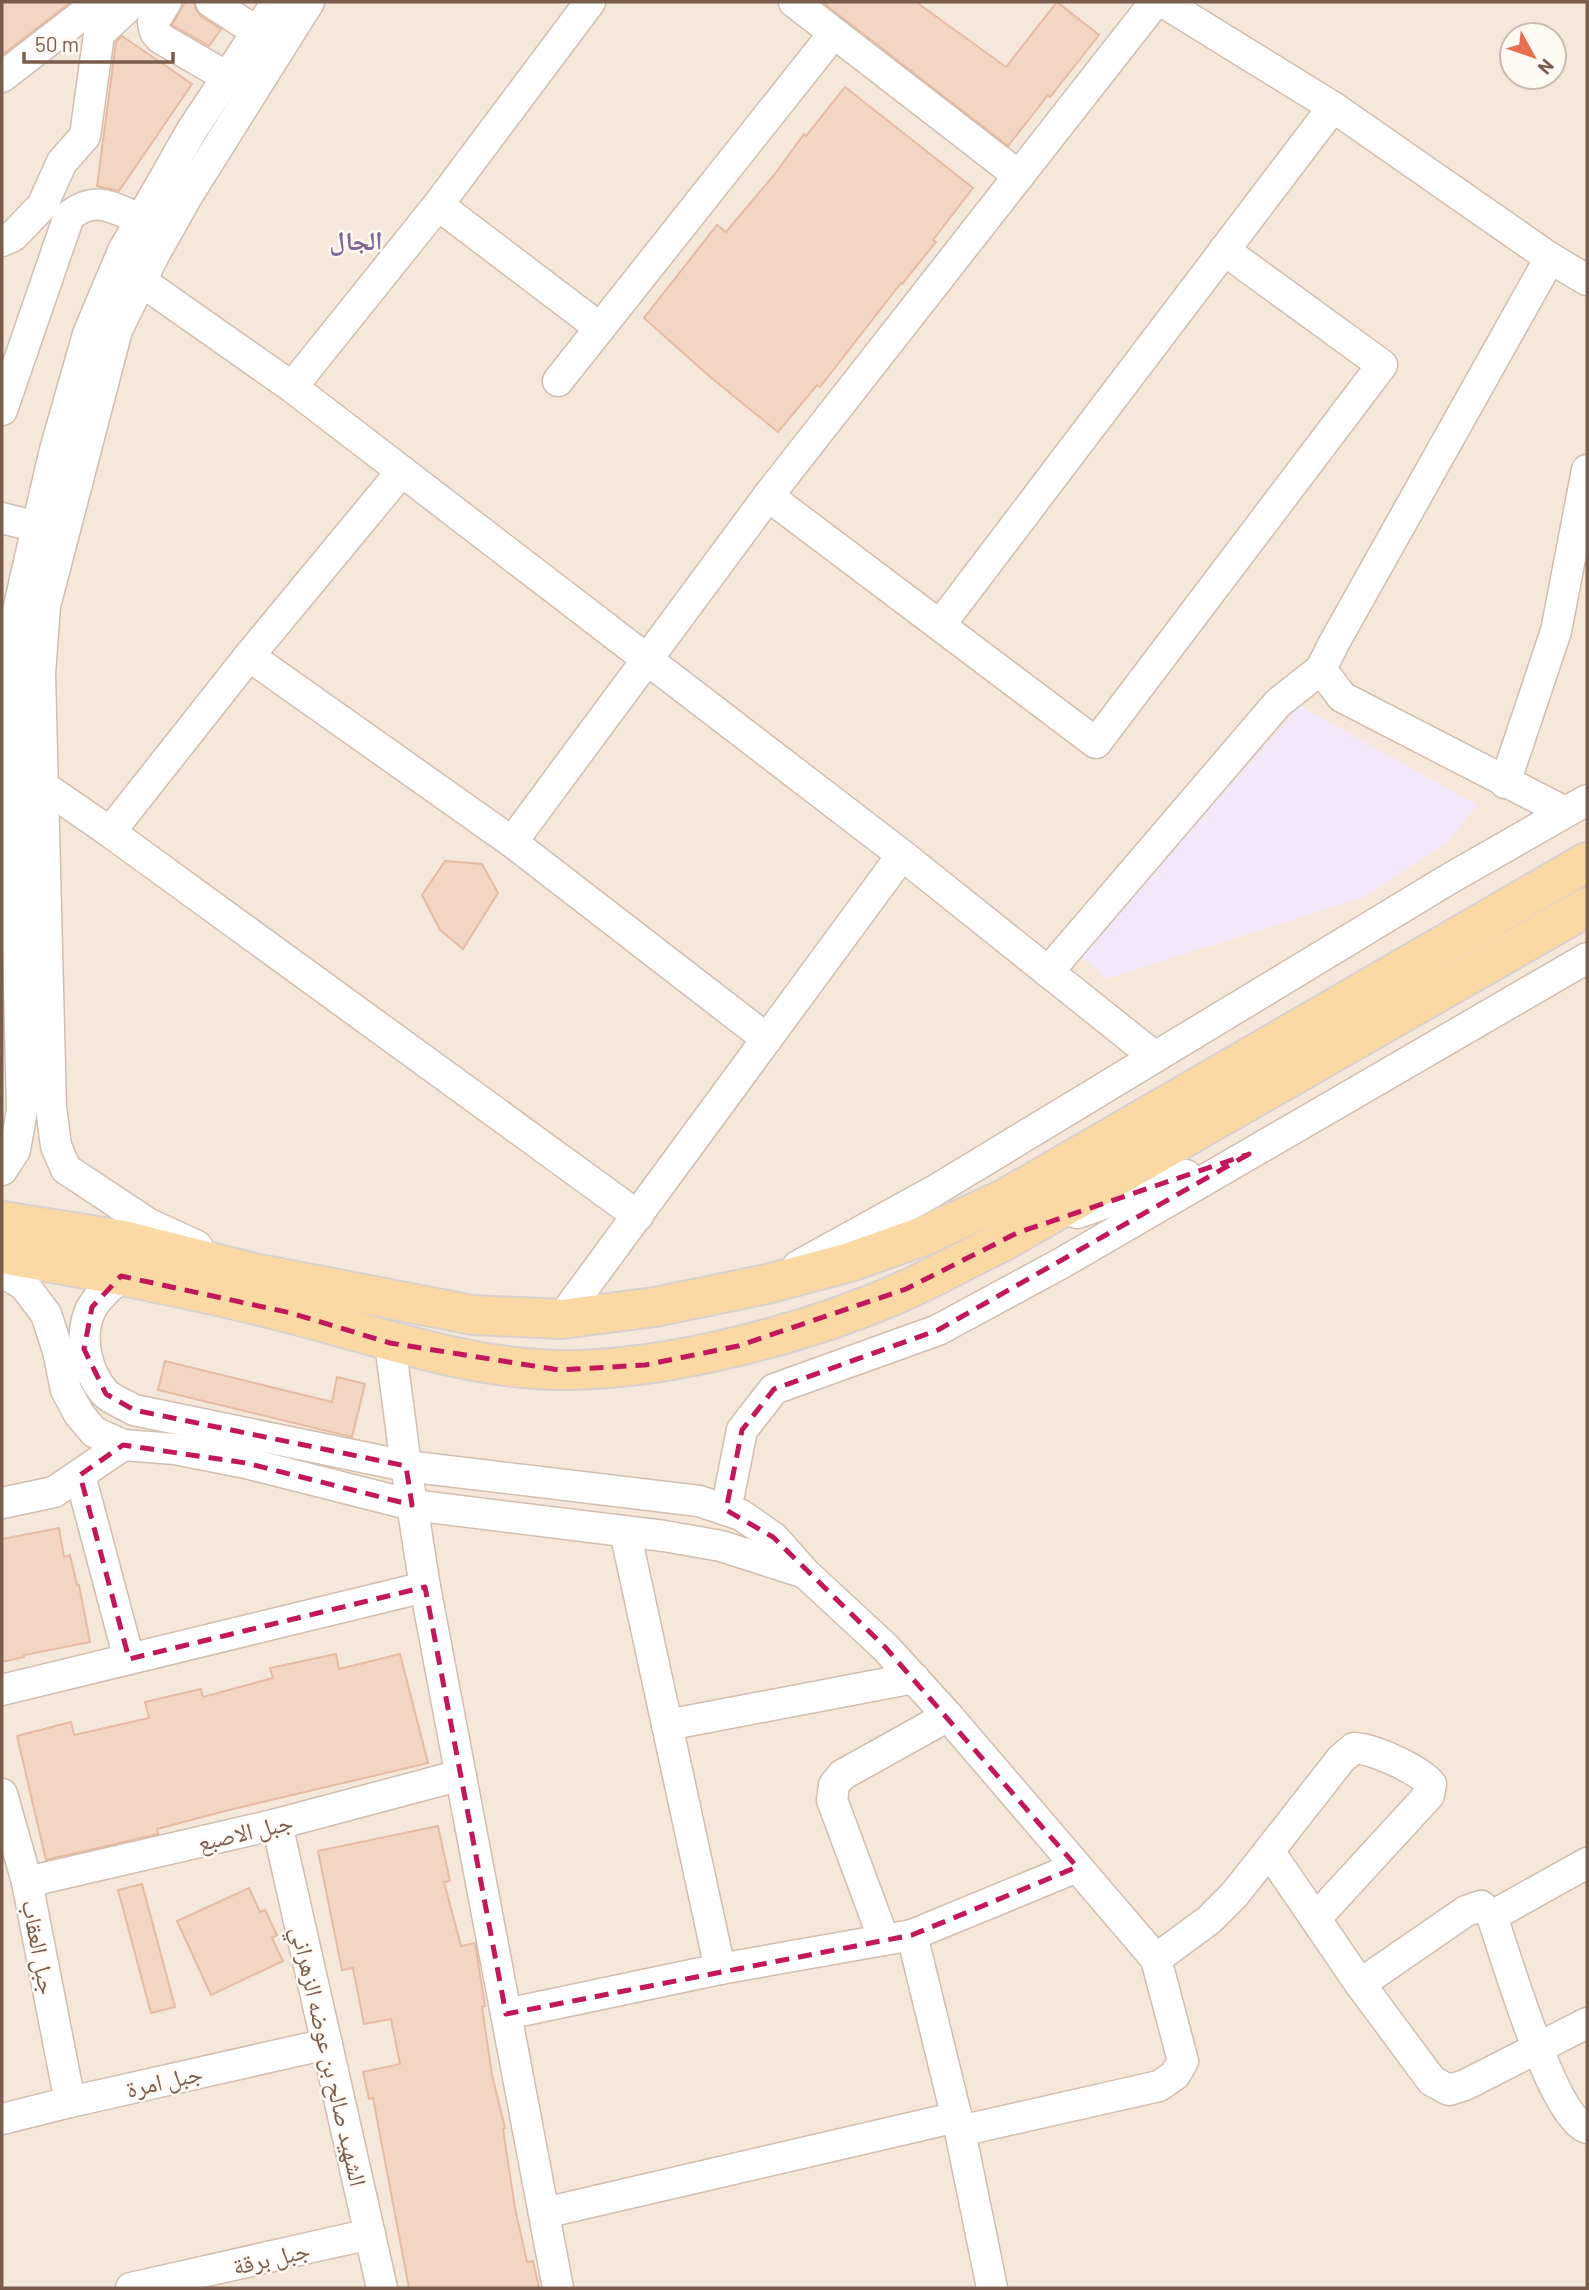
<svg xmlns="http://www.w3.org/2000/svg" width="1589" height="2290" viewBox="0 0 1589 2290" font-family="Barlow,'Noto Naskh Arabic',sans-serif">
<rect width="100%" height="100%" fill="#fdf6ec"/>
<path fill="#f5e8da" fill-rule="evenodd" d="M2,2h1585v2286h-1585zM1512,35h42v42h-42z"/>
<path fill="#f3e8fa" d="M1300,706l177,99 -30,38 -83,54 -258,82 -26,-24z"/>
<g fill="#f3d5c3" stroke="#e6bba3" stroke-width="2">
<path d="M2,2h69l-69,53z"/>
<path d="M185,2h9l2,8 5,6 20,13 -12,17 -37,-21z"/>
<path d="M822,2h94l90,65 51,-65 42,33 -49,62 -2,-2 -40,51z"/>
<path d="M122,36l70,48 -73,107 -22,-5 19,-144z"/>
<path d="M845,87l128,101 -40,52 3,2 -34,42 -1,-1 -81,104 -3,-2 -39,47 -69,-56 -65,-58 73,-93 9,7 48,-57 30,-41 2,2z"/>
<path d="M445,861l37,3 16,29 -35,56 -23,-19 -18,-35z"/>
<path d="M165,1361l167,41 5,-25 28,7 -13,53 -194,-47z"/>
<path d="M59,1528l5,29 6,-2 7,30h2l11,57 -66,13v2l-22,5v-123z"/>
<path d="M336,1654l3,15 61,-15 28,109 -199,47 -72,19 1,5 -112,26 -29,-124 54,-14 3,13 75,-17 -4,-16 56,-13 2,8 70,-19 -3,-10z"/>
<path d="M438,1826l12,55 -6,1 17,64 14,-3 10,63 -3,1 10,68 13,53 -2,1 12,79 12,54 6,-1 6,27h-130l-36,-190 -4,1 -6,-27 37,-8 -9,-45 -27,5 -11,-56 -11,2 -24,-119z"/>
<path d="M142,1884l33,123 -24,6 -33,-123z"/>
<path d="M249,1888l11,24 5,-2 12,25 -5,3 11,23 -72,34 -34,-74z"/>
</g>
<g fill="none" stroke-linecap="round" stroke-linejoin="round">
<defs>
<g id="minor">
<path d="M166,2l-13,21 2,9 5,6 67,39"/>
<path d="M211,2l46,30"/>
<path d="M794,2l225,174"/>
<path d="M1163,2l170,105 217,151 37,22"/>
<path d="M2,77l97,-75"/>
<path d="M438,205l162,123"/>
<path d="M2,241l11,-5 29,-30 20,-44 23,-26 14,-102 34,-32"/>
<path d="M1550,258l-216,385 -13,26 21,28 223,115"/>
<path d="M141,281l151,106 610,468 253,202"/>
<path d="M558,381l276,-348"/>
<path d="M292,387l146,-182 152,-203"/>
<path d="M2,410l67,-194c27,-22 43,-8 72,3"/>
<path d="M402,471l-153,185 -139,176 528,384"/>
<path d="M768,496l328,247 286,-378 -158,-115"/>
<path d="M2,518l35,9"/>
<path d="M940,625l393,-518"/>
<path d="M249,656l263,186 255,197"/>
<path d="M1505,783l51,-152 31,-161"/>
<path d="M43,786l67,46"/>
<path d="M512,842l256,-346 387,-494"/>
<path d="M1048,972l230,-269 43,-34"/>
<path d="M2,1170l13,-20 7,-40 -10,-408 5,-87 20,-88 18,-77 33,-116 35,-83 69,-121 85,-128"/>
<path d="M1077,1213l109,-38"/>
<path d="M197,1246l-48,-22 -83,-55 -10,-23 -5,-39 -11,-433 5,-68 72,-276 37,-75 35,-62 120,-191"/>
<path d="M798,1266l136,-75 515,-312 138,-79"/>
<path d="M2,1272l22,13 22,29 12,37 8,39 13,24 15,18 29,13 52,4 71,14 166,42 252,31 57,10 84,27"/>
<path d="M121,1276c-10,10 -24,21 -30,33 -13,27 -5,62 14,84 7,7 21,12 29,17l272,56 293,35 42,14 32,22 32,36 80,74 63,69 208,243 27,102 -8,14 -16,11 -199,45"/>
<path d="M561,1319l341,-464"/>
<path d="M390,1343l16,123 19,121 133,701"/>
<path d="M80,1475l49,184"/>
<path d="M2,1503l52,-11 69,-47"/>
<path d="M726,1510l16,-80 32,-41 164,-59 122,-66 527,-306"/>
<path d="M625,1531l95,438"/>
<path d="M2,1690l423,-103"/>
<path d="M667,1725l247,-47"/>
<path d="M2,1794l25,88 43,220"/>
<path d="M277,1824l105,464"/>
<path d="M1269,1851l72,-92 13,-11c20,1 64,21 77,36l-2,11 -113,123"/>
<path d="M27,1882l250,-58 184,-49"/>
<path d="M1492,1916l95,-53"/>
<path d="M912,1935l48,196 32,157"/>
<path d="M884,1940l-52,-140 2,-15 8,-10 106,-59"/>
<path d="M1156,1959l53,-39 25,-25 35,-44 91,133 72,97 17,9 16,-5 122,-62"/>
<path d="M1360,1984l106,-73 15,-5 11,10c13,38 60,200 95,212"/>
<path d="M506,2014l214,-45 192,-34 165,-68"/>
<path d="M2,2119l68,-17 257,-58"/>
<path d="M544,2213l413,-96"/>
<path d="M131,2288l239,-54"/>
</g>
<g id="major">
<path d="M2,1221l121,19 131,33 219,42 88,4 94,-12 112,-23 83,-22 76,-27 80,-37 581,-336"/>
<path d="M2,1254c97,17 194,35 290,60 87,22 176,55 268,56 107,1 250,-37 348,-81 32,-15 63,-32 94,-47l585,-335"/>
</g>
</defs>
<use href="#minor" stroke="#d1beb0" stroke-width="33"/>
<use href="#major" stroke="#dad1cd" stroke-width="42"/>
<use href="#minor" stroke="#fff" stroke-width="30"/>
<use href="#major" stroke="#fbd9a5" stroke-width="38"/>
</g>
<path fill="none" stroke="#c2185b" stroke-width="5" stroke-dasharray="14 9" stroke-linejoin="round" d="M1249,1154l-311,176 -164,59 -32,41 -16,80 47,27 112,110 192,220 -165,68 -406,79 -81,-427 -296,72 -49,-184 43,-30 123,18 166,42 -6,-39 -272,-56 -28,-16 -22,-45 8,-42 29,-31 170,37 99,30 169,27 86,-5 93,-19 168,-57 111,-56z"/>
<g text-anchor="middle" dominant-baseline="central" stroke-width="5" stroke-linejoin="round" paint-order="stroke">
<g font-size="24" fill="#7a5c4d" stroke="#fffaf3">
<text transform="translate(245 1831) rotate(-13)">جبل الاصبع</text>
<text transform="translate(40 1947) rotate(79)">جبل العقاب</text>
<text transform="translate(330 2056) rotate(77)">الشهيد صالح بن عوضه الزهراني</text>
<text transform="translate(164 2080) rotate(-13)">جبل امرة</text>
<text transform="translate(271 2257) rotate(-13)">جبل برقة</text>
</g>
<g font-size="26" font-weight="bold" fill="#846695" stroke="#fffaf3">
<text x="356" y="239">الجال</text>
</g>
</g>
<rect width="1589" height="2290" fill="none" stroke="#7a5c4d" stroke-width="7"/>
<g transform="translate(1533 56) rotate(130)"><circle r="33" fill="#fffaf3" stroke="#cabbb1" stroke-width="2"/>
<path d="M0-5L12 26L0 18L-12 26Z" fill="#e76f51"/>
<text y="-10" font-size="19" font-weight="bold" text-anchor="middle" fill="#7a5c4d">N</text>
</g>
<path d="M24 52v10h149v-10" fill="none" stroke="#7a5c4d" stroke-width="3.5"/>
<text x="35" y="52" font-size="21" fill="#7a5c4d" stroke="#fffaf3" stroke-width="5" paint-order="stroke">50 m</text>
</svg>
